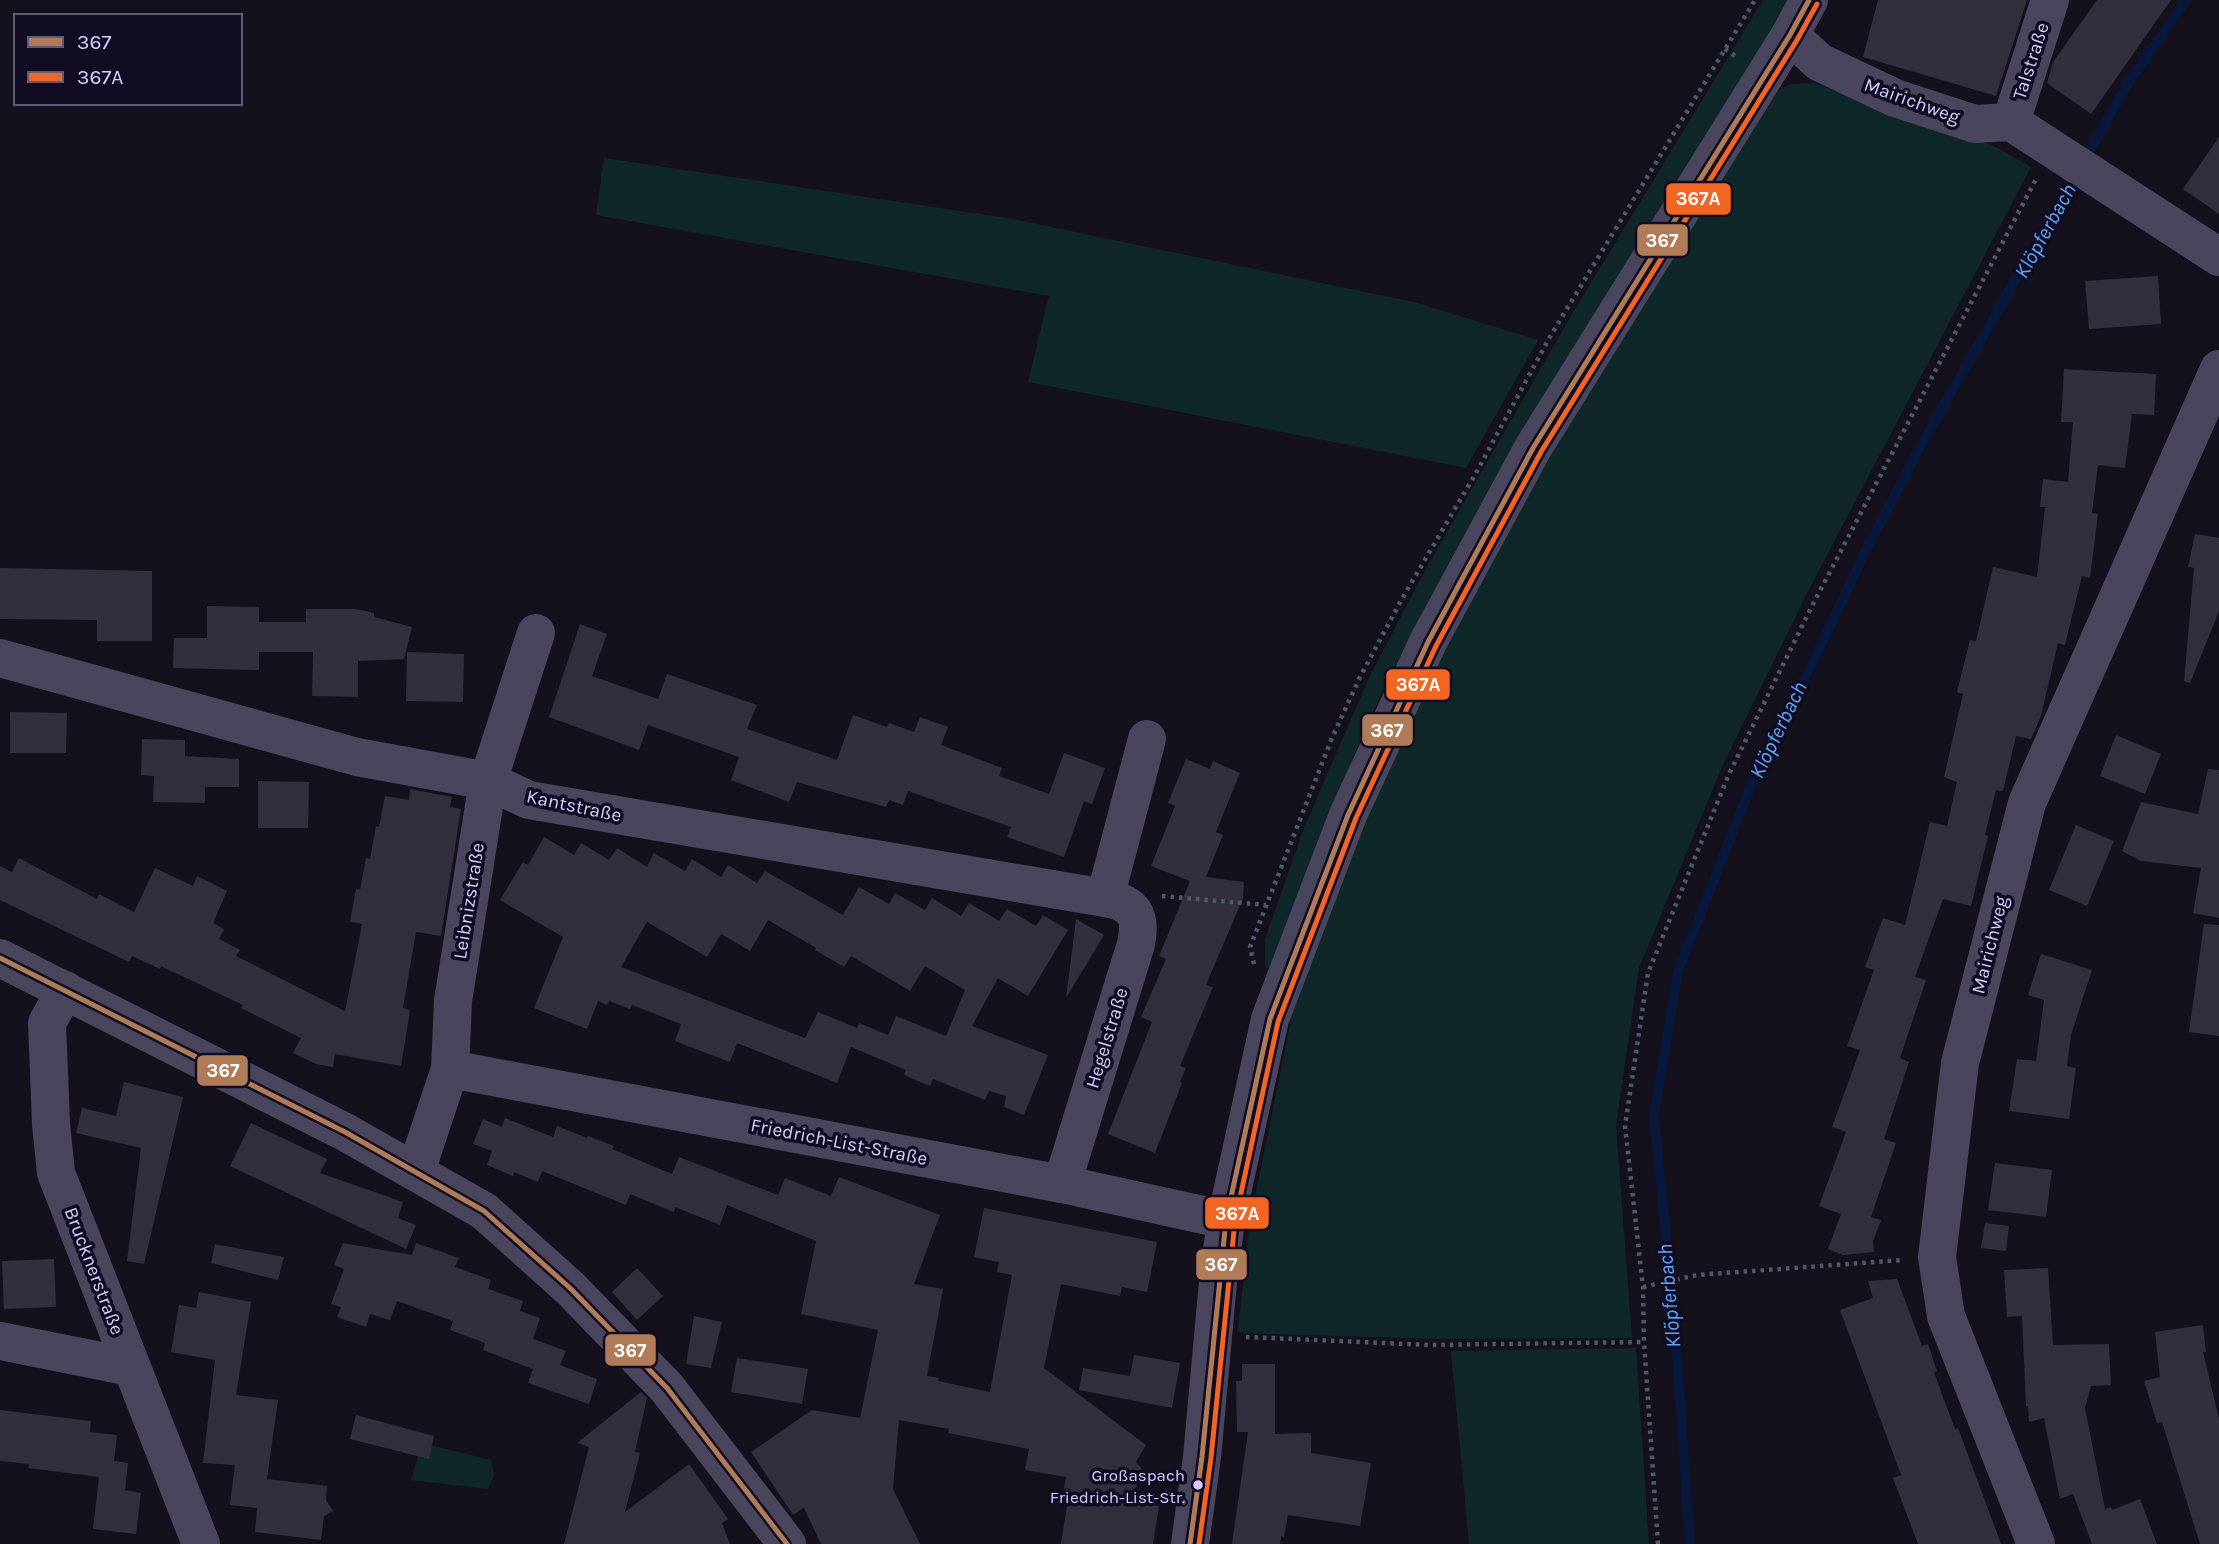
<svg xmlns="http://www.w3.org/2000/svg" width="2219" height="1544" viewBox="0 0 2219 1544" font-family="Karla,sans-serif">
<rect width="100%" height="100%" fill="#14111c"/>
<g fill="#102729">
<path d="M1763,0h27l-332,546 -73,139 -30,68 -85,215 -5,-1v-28l39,-111 64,-148 54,-104 147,-257z"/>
<path d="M1814,83l182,64 35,20 -226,430 -84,172 -82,199 -23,157 16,213 -197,1 -192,-6 -5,-2 11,-104 54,-266 135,-304 105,-191 228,-372 19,-10z"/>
<path d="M604,158l403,60 407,84 124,38 -72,128 -438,-86 21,-86 -453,-81z"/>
<path d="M1636,1348l13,196h-180l-18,-193z"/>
<path d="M422,1443l69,17 3,16 -6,13 -77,-9z"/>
</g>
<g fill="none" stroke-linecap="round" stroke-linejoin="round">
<g stroke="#08173c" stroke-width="10">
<path d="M2085,159l43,-76 58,-83"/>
<path d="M1690,1544l-16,-229 -20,-199 24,-145 78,-198 59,-115 50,-106 55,-105 157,-275"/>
</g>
</g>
<g fill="#322e3e" fill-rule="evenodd">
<path d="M1878,0h149l-31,96 -133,-39z"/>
<path d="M2097,0h74l-80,114 -44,-31 6,-21z"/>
<path d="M2219,137v77l-36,-25z"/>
<path d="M2158,276l3,48 -72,5 -4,-48z"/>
<path d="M2064,369l92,5 -2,41 -22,-1 -7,54 -27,-3 -6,48 6,1 -8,64 -8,-2 -17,69 -7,-2 -17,73 -10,23 -15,-3 -13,55 -7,-1 -11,45 3,1 -17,70 -28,-7 -28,78 11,3 -26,78 9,4 -25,77 12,4 -25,74 10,3 -8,21 1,11 -31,3 -15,-6 13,-35 -22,-8 27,-74 -14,-5 28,-77 -13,-4 27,-76 -9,-3 18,-49 22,7 25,-103 17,4 10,-44 -13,-5 19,-83 -6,-2 13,-52 6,1 17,-74 44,10 8,-70h-5l3,-28 25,3 5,-60h-12z"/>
<path d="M2195,534l24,4v73l-29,72 -6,-2 10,-113 -6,-1z"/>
<path d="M0,568l152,3v70h-55v-21l-97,-1z"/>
<path d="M207,606l52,1v15h47v-13h50l18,4v4l38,10 -8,32 -46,2v36l-46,-1 1,-44h-54v18l-86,-2 1,-30h33z"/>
<path d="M580,624l27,10 -15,42 66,23 9,-25 90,31 -10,24 90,31 16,-45 34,12 2,-4 25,9 6,-15 28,10 -7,18 61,23 -3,8 50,18 15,-41 41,15 -13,36 -8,-3 -20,56 -57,-20 4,-10 -103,-36 -5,14 -14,-5 -3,7 -89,-25 -8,20 -58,-22 8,-23 -91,-32 -9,25 -90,-33z"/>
<path d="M407,652l57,2 -1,48 -57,-1z"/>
<path d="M10,712l57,1 -1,40h-56z"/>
<path d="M2116,735l45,19 -16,40 -45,-18z"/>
<path d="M142,739l43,1v16l54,3v28h-34v16l-52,-1 1,-26 -13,-1z"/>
<path d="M1186,759l24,10 3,-8 27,12 -24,59 7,3 -17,42 38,5 -1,16 -37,87 7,2 -33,79 6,2 -6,14 2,1 -27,70 -47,-19 44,-112 -11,-5 25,-58 -7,-3 31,-75 -39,-15 24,-60 -7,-3z"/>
<path d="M2208,769l11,1v148l-26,-5 8,-45 -60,-7 -19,-10 19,-49 57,12z"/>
<path d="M258,781l51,1 -1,46h-50z"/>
<path d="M410,789l42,8 -2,10 11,2 -20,127 -25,-4 -13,76 7,2 -9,56 -66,-12 -2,13 -17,-3 -23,-11 8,-15 -60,-30 2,-3 -82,-39 -1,3 -28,-13 -3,6 -129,-62v-34l12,6 7,-14 78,41 2,-5 35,18 21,-44 38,18 4,-10 30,15 -14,32 11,6 -5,10 21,11 -4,6 109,55 17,-87 -12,-2 6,-33 4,1 6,-32 4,1 6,-33 3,1 6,-31 24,4z"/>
<path d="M2076,825l38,16 -27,65 -38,-16z"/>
<path d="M544,837l30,18 7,-12 28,17 8,-12 30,19 7,-14 31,18 7,-12 29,18 7,-12 29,18 8,-12 78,44 16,-28 30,17 6,-11 30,17 7,-12 29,18 8,-13 30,18 8,-12 29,17 7,-11 25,15 -40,66 -30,-18 -26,48 76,29 -24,60 -20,-8 2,-11 -17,-5 -4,9 -52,-21 -3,7 -26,-11 2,-5 -55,-23 -14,36 -100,-40 -7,19 -55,-21 6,-17 -49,-19 -2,4 -21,-8 -2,4 -9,-4 -11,28 -53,-21 29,-71 -63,-37 23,-38 5,3zM768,920l48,28 -1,2 29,17 7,-11 59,35 15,-25 40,24 -19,46 -50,-20 -8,19 -29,-12 -2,5 -39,-16 -13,26 -184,-71 26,-45 60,35 14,-23 29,17z"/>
<path d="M1076,919l28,16 -38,63z"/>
<path d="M2204,924l15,1v111l-30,-4z"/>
<path d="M2041,954l51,16 -21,65 -4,31 9,2 -7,51 -60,-8 8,-52 19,2 8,-61 -16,-5z"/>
<path d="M124,1082l59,15 -39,167 -17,-3 14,-113 -65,-15 6,-25 34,8z"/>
<path d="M505,1118l48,19 4,-11 30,12 1,-2 26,10 -2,3 60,25 7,-17 99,38 7,-17 46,18 8,-19 101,38 -26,69 29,5 -16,87 12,2 -1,3 52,11 22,-117 -15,-3 2,-10 -25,-5 10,-49 173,34 -10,50 -25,-5 -2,9 -59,-12 -17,84 102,77 -10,17 9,11 -18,28 32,5 -6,38h-92l7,-45 -5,-5 3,-17 -41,-7 4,-21 -81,-16 1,-4 -50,-9 -6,69 27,55h-99l-17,-36 -11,7 -42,-63 61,-42 48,8 18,-88 -77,-16 15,-73 -89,-36 -7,20 -45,-18 -1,5 -44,-18 -4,11 -84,-34 -4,11 -24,-10 -1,4 -26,-11 5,-14 -19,-7 10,-25 19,8z"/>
<path d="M251,1123l76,36 -7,14 83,29 -5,16 18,7 -10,24 -176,-83z"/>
<path d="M1995,1163l57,7 -6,47 -58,-7z"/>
<path d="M1985,1223l24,3 -3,25 -25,-3z"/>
<path d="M343,1243l69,12 4,-12 43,15 -4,9 36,13 -3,9 35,12 -3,10 20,7 -7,21 33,12 -6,14 37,14 -8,25 -61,-21 5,-14 -50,-19 2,-7 -35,-13 3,-9 -56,-20 -7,19 -20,-6 -4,13 -29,-10 4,-10 -10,-3 13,-35 -10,-4z"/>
<path d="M215,1244l69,13 -6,23 -67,-17z"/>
<path d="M54,1259l2,48 -52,2 -2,-48z"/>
<path d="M637,1268l26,28 -26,24 -25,-28z"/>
<path d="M2048,1268l5,77 56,-1 2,41 -20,1 -6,22 20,101 6,-2 1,3 28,-11 17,45h-65l-19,-50 -13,5 -16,-81 -15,4 -1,-16h-2l-4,-90 -15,1 -3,-47z"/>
<path d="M1897,1279l25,67 6,-2 9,27 -3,1 10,28 11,29 3,-1 43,116h-83l-25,-66 8,-3 -61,-165 33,-12 -5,-17z"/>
<path d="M199,1292l52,10 -15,93 42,5 -11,79 60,7 -1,14 7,11 -9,5 -3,24 -66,-8 2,-24 -27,-3 5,-40 -32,-2 12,-103 -44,-8 8,-47 17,3z"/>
<path d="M694,1316l28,6 -11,46 -25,-4z"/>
<path d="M2203,1325l3,27h-3l16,67v125h-19l-38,-122 -5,1 -13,-42 16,-4 -5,-45z"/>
<path d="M1134,1355l46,8 -8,45 -93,-18 4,-22 47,8z"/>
<path d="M737,1358l71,11 -6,35 -71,-12z"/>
<path d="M1242,1364h33v70l36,-1v20l60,10 -11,63 -72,-11 -4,22 -3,-1 -1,8h-48l16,-112h-11l-1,-51h6z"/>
<path d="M641,1392l6,6 -12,54 5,1 -15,59 64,-48 39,55 -6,4 8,21h-166l25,-97 -12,-4z"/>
<path d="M0,1410l91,11 -1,11 27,3 -3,26 14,2 -3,27 16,3 -5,41 -43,-5 6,-52 -71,-9 1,-4 -29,-3z"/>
<path d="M356,1415l78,21 -5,23 -79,-20z"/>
</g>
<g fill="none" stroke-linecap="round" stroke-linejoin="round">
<g stroke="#4b5968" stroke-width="4.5" stroke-dasharray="3.5 5" stroke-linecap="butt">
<path d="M1725,49l13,9"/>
<path d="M1162,896l104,9"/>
<path d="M1254,964l-4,-17 82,-209 27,-59 44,-82 73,-124 75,-138 204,-335"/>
<path d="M1643,1287l54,-12 206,-15"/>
<path d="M1246,1337l183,8 215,-3"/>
<path d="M1658,1544l-14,-202 -1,-55 -18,-161 23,-153 81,-199 84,-170 223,-425"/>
</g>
<g stroke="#48455d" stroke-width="38">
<path d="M1790,35l29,27 76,36 80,26 36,-2 208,135"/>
<path d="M2011,122l39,-122"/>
<path d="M0,658l357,99 131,24 41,19 576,98c29,5 37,17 31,46l-74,240"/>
<path d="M1105,898l42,-159"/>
<path d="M0,958l345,174 139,79 86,77 97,100 120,156"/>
<path d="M65,990l-18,33 4,101 5,49 145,371"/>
<path d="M450,1069l612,115 164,36"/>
<path d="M416,1171l34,-102 3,-68 35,-220 48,-148"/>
<path d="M0,1341l131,26"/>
<path d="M1190,1544l12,-87 16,-175 8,-62 44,-201 78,-204 80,-173 105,-194 257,-413 19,-35"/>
<path d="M2036,1544l-90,-228 -9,-59 23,-194 67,-260 192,-434"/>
</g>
<defs>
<g id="bus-1">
<path d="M0,958l345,174 139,79 86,77 97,100 120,156"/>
<path d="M1190,1544l12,-87 24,-237 44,-201 78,-204 80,-173 105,-194 257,-413 19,-35"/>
</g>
<path id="bus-2" d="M1199,1544l12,-86 24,-237 43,-199 78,-204 80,-172 105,-194 256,-412 20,-36"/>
</defs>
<use href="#bus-1" stroke="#110c21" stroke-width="10"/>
<use href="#bus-2" stroke="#110c21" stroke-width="10"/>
<use href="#bus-1" stroke="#b07c57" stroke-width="5"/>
<use href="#bus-2" stroke="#f26522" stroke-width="5"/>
</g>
<circle fill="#d5ccff" stroke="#110c21" stroke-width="2.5" cx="1198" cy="1485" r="6"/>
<g text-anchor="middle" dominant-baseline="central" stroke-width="7" stroke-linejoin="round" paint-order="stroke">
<g font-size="17" fill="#d5ccff" stroke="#110c21" text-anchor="end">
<text x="1185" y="1475">Großaspach<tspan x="1185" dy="22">Friedrich-List-Str.</tspan></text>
</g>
<g font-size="19" fill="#d5ccff" stroke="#110c21">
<text transform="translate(2031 61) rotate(-72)">Talstraße</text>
<text transform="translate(1912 101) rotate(20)">Mairichweg</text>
<text transform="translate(574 806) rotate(12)">Kantstraße</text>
<text transform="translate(469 901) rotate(-81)">Leibnizstraße</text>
<text transform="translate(1990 945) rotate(-76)">Mairichweg</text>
<text transform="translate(1107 1038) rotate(-73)">Hegelstraße</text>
<text transform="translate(839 1142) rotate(11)">Friedrich-List-Straße</text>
<text transform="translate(94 1271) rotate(69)">Brucknerstraße</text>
</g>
<g font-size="21" font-style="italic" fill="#5aa8ff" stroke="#110c21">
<text transform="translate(2045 231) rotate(-61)">Klöpferbach</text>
<text transform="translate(1778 730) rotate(-64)">Klöpferbach</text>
<text transform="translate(1669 1296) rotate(-95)">Klöpferbach</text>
</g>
</g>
<g stroke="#110c21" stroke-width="2.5">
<rect x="1665" y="182" width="67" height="34" rx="7" fill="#f26522"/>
<rect x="1636" y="223" width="53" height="34" rx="7" fill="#b07c57"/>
<rect x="1385" y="668" width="66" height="33" rx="7" fill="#f26522"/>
<rect x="1361" y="713" width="53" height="34" rx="7" fill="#b07c57"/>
<rect x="196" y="1054" width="53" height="33" rx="7" fill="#b07c57"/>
<rect x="1204" y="1196" width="66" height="34" rx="7" fill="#f26522"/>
<rect x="1195" y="1248" width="53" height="33" rx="7" fill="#b07c57"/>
<rect x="604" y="1333" width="53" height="34" rx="7" fill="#b07c57"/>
</g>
<g font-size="19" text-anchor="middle" font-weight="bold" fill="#fff">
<text x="1698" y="205">367A</text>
<text x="1662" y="247">367</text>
<text x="1418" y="691">367A</text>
<text x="1387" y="737">367</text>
<text x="223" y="1077">367</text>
<text x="1237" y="1220">367A</text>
<text x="1221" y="1271">367</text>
<text x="630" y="1357">367</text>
</g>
<rect x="14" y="14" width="228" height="91" fill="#110c21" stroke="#5f597a" stroke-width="2"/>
<rect x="28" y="37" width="35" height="10" fill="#b07c57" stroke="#5f597a" stroke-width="2"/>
<text x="77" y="49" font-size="21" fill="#d5ccff">367</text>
<rect x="28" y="72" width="35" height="10" fill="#f26522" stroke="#5f597a" stroke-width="2"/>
<text x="77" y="84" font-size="21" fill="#d5ccff">367A</text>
</svg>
